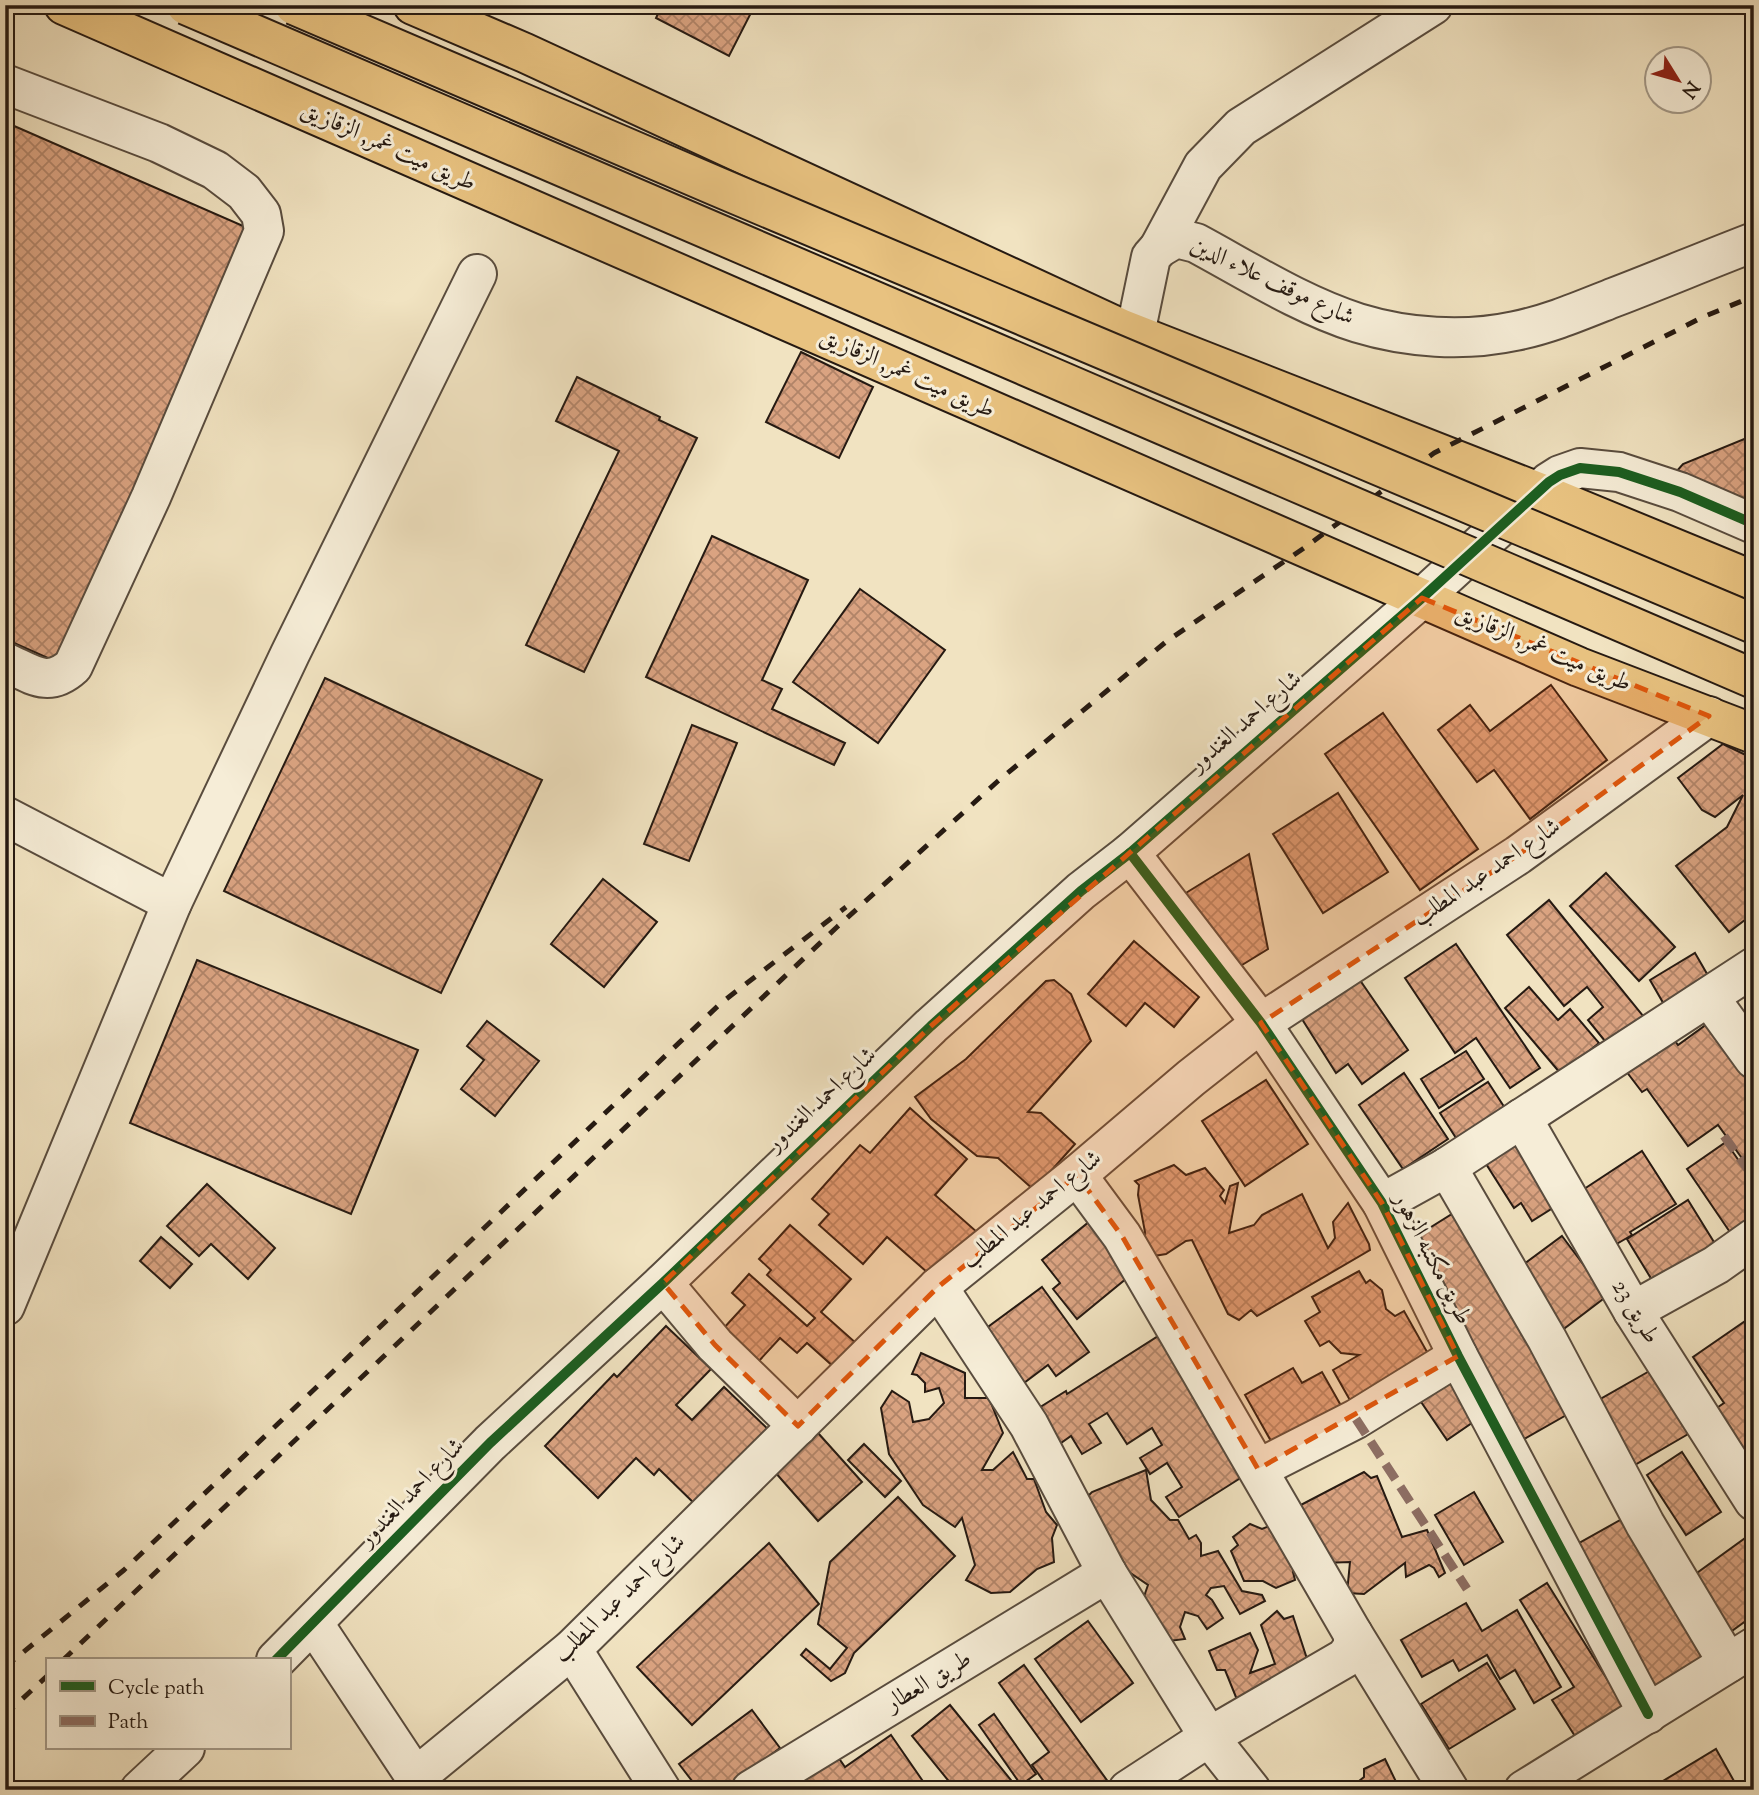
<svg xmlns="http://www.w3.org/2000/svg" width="1759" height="1795" viewBox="0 0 1759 1795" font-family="'Sorts Mill Goudy',Amiri,serif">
<defs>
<pattern id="building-cross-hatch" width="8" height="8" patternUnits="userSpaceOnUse" patternTransform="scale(1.75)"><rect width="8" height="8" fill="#daa381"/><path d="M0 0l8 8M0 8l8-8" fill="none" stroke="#b18468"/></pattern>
</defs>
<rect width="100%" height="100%" fill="#f1e3c1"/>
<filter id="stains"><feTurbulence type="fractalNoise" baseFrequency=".00286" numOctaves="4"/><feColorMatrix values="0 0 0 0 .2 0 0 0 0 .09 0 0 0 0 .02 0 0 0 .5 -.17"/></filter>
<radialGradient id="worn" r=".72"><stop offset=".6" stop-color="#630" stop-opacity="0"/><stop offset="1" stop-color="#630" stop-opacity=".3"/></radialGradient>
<g fill="url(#building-cross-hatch)" stroke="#261a12" stroke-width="2">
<path d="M662,5h93l-26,51 -73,-38z"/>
<path d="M5,122l245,107 -191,434 -54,-24z"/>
<path d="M801,352l72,35 -34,71 -73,-36z"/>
<path d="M577,377l83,40 -1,3 38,18 -113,234 -58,-27 93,-194 -63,-30z"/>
<path d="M1754,435v74l-78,-37 7,-8z"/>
<path d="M712,536l96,44 -46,100 20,9 -10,20 73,34 -11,22 -188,-88z"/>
<path d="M860,589l85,61 -67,93 -85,-61z"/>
<path d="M325,678l217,102 -101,213 -217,-102z"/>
<path d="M1551,685l56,75 -77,59 -36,-49 -17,12 -39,-52 32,-25 20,26z"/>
<path d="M1383,713l95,136 -58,41 -95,-136z"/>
<path d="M692,725l45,18 -48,118 -45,-17z"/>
<path d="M1723,744l31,15v154l-25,19 -53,-66 51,-39 16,-32 -28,22 -13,-7 -24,-32z"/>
<path d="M1338,793l50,79 -65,41 -50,-79z"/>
<path d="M1249,854l19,95 -39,24 -48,-77z"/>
<path d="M1606,873l69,74 -36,34 -69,-75z"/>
<path d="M603,879l54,43 -53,65 -53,-43z"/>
<path d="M1549,900l95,117 -35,29 -21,-26 15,-13 -16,-20 -23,19 -57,-71z"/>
<path d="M1134,941l65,56 -25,30 -29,-24 -19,23 -38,-32z"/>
<path d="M1456,944l84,124 -30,20 -34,-50 -21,15 -50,-75z"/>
<path d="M1695,953l19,33 -45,27 -19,-33z"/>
<path d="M197,960l221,90 -67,164 -221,-91z"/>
<path d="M1353,970l55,80 -46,34 -14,-20 -12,9 -41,-65z"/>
<path d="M1054,980l17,14 20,47 -63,71 13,1 34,31 -41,46 -36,-32 -21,-2 -46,-37 -16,-22 51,-38 80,-78z"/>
<path d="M1529,987l29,33 12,-11 29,34 -38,31 -56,-66z"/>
<path d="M1718,1016l36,50v109l-36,-50 -30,21 -41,-57 -5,3 -16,-21 46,-34 6,8z"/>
<path d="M487,1021l52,40 -44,55 -34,-27 23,-29 -17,-14z"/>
<path d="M1466,1051l18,28 -45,29 -18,-29z"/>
<path d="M1404,1073l44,66 -45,30 -44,-64z"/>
<path d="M1266,1080l42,64 -63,42 -43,-65z"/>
<path d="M1488,1082l24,37 -49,30 -23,-36z"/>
<path d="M910,1108l57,51 -32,36 43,38 -42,47 -49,-43 -24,27 -44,-39 10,-11 -17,-15 48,-54 10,8z"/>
<path d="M1520,1131l44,70 -32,20 -11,-18 -7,5 -33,-52z"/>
<path d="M1726,1142l28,41v51l-16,10 -51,-75z"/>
<path d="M1642,1151l34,53 -46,28 2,3 -24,14 -33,-54z"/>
<path d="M1174,1165l12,10 19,-7 19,22 -4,6 5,7 5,-17 8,-3 -9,50 25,-8 8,-10 40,-21 26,54 7,-10 -2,-16 15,-19 21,41 1,6 -113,66 -6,-6 -12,10 -11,-6 -36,-74 -6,1 -20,13 -24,4 3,-26 -7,-37 1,-10 -4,-4z"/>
<path d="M207,1184l68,64 -27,31 -37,-35 -12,12 -32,-30z"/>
<path d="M1688,1200l29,47 -62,38 -28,-46z"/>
<path d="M1460,1209l117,200 -58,33 -104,-205z"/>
<path d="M1095,1217l43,52 -61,50 -24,-30 7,-6 -18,-23z"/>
<path d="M790,1225l61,54 -30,33 36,32 -22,24 -28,-25 -10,10 -17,-15 -22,24 -36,-32 23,-25 -13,-12 17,-19 58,52 8,-8 -48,-43 4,-5 -12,-11z"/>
<path d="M1562,1236l45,60 -46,35 -45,-61z"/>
<path d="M161,1237l31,27 -22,24 -30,-27z"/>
<path d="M1359,1271l7,12 4,-3 12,10 4,19 9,7 9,-5 31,55 -79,45 -23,-41 26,-15 -18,-2 -12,-12 -9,5 -15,-25 15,-9 -8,-15z"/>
<path d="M1042,1287l47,65 -33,24 -8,-11 -32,24 -39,-54z"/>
<path d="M1754,1315v142l-14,10 -35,-51 19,-13 -31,-46z"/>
<path d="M666,1326l45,43 -35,36 16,15 32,-33 50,48 -73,75 -42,-41 -5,6 -18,-17 -38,40 -53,-52 69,-72 3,3z"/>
<path d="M1163,1333l87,139 -71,45 -13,-20 16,-10 -15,-24 -17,11 -10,-16 22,-13 -10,-17 -25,16 -20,-31 -18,11 12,19 -19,11 -11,-18 -20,14 -22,-36 37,-23 1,3z"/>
<path d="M921,1353l44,20v25h24l14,35 -21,37h11l20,-18 14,27h7l12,33 11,13 -5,13 2,24 -17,7 -27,23 -19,1 -25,-13 9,-15 -13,-47 -7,9 -32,-22 -34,-51 -8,-46 11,-17 17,11 4,20 16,-3 15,-16 -5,-15 -14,4v-9l-8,-8 -5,-1z"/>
<path d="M1453,1366l32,48 -38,26 -32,-47z"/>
<path d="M1293,1368l9,15 20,-11 22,39 -68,39 -31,-55z"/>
<path d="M1653,1369l37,64 -64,37 -36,-65z"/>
<path d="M810,1424l52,58 -44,39 -51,-58z"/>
<path d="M864,1444l37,37 -16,16 -37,-37z"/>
<path d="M1682,1452l39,60 -35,23 -39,-60z"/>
<path d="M1146,1470l5,30 19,20h8l11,19 7,-4 5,8v13l17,-5 24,40 20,4 3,6 -25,13 -16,-28 -13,2 -5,7 6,5 11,18 -16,11 -9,-13 -13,-4 -5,15 5,12 -24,3 -21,-34 8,-23 -47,-32 -22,-48 13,-13z"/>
<path d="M1364,1472l7,6 6,-2 25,61 25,-7 18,43 -6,4 -5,-9 -5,-3 -23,12 -1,-14 -41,31 -17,-1 3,-31 -27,1 -28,-55z"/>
<path d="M1474,1492l29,50 -39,23 -29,-50z"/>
<path d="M898,1497l57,59 -101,97 -9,20 -14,8 -30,-26 5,-6 24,20 17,-21 -29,-24 12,-62z"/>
<path d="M1629,1515l84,149 -64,36 -84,-149z"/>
<path d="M1277,1523l21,43 -5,6 2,8 -19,8 -13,-7h-19l-13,-30 7,-6 -5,-8 17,-13 12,5z"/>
<path d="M1748,1536l6,9v70l-25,18 -39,-55z"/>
<path d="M769,1543l50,61 -127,121 -55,-58z"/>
<path d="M1547,1583l80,128 -49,30 -26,-41 22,-13 -54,-87z"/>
<path d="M1466,1603l16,28 35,-21 44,77 -27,16 -19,-33 -15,9 -13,-24 -28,16 -6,-11 -31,17 -21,-37z"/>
<path d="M1277,1611l7,8 9,-3 18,55 -71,36 -15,-37h-8l-8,-19 41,-18 8,17 -8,23 25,-9 -14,-39z"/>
<path d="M1088,1621l45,62 -52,39 -46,-63z"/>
<path d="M1487,1663l28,46 -66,40 -28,-45z"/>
<path d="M1024,1665l90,125h-64l-18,-25 17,-13 -50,-69z"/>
<path d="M950,1705l69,85h-63l-44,-54z"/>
<path d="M752,1710l28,38 -56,42h-25l-20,-26z"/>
<path d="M994,1714l42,60 -15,11 -42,-60z"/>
<path d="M891,1735l38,55h-160l62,-43 14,20z"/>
<path d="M1716,1749l23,41h-91z"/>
<path d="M1385,1759l15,31h-52l16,-13v-8z"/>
</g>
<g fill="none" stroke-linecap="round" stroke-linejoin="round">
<defs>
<g id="minor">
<path d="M5,84l154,59 56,27 29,22 17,22 3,17 -113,266 -78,169c-25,23 -41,8 -68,-4"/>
<path d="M1159,248l44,-82 38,-39 192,-122"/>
<path d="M1135,334l16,-77 8,-9 17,-10 20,5c52,28 105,62 162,80 49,15 106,19 157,8 35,-7 67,-21 100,-34 47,-18 92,-37 139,-55"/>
<path d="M5,816l167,87"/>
<path d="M1130,853l131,170 121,180 76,153 190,358"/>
<path d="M1709,997l45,62"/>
<path d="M1522,1118l111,193 121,190"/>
<path d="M1447,1167l100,172 98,185 83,139"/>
<path d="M1077,1175l45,61 231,398v13l-8,11 -136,79 -81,53"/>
<path d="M1382,1203l65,-36 307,-200"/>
<path d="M663,1283l52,62 83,81"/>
<path d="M938,1287l91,138 78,148 102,164 42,53"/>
<path d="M5,1306l167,-403 118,-249 187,-380"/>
<path d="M1633,1311l83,-46 38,-27"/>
<path d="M1258,1469l98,-50 102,-63"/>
<path d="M314,1624l110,166"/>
<path d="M1353,1634l96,156"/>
<path d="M572,1649l89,141"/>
<path d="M276,1660l214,-217 173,-160 268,-257 150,-135 49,-38 292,-255 127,-116 11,-7 20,-7 39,4 61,20 74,32"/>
<path d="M416,1777l156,-128 366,-362 139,-112 114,-97 70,-55 257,-168 191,-139"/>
<path d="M140,1790l45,-42"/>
<path d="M751,1790l356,-217"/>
<path d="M1524,1790l230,-143"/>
</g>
<g id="highway">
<path d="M64,5l1515,662 175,67"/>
<path d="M413,5l112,48 597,276 416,163 216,89"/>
</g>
</defs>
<use href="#minor" stroke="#594c3e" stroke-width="42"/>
<use href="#highway" stroke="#261a12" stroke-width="42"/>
<use href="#minor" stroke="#f6edd7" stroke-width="38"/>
<use href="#highway" stroke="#e8c280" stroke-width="38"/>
<g stroke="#261a12" stroke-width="5" stroke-dasharray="12 12" stroke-linecap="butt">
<path d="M63,1660l774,-733 161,-146 169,-140 137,-93 130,-95 269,-136 51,-21"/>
<path d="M5,1667l119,-97 597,-567 125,-96"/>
<path d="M5,1715l42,-39"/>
</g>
<defs>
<g id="highway-bridge">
<path d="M186,5l1568,674"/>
<path d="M294,5l422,181 1038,438"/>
</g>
</defs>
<use href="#highway-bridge" stroke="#261a12" stroke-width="42" stroke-linecap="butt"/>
<use href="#highway-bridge" stroke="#e8c280" stroke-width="38"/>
<g stroke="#8d6e63" stroke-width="9" stroke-dasharray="18 9" stroke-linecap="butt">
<path d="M1724,1136l30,42"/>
<path d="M1356,1419l111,170"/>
</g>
<defs>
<g id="cycleway">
<path d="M1130,853l131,170 121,180 76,153 190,358"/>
<path d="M276,1660l214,-217 173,-160 268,-257 150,-135 49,-38 292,-255 127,-116 11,-7 20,-7 39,4 61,20 74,32"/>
</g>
</defs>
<use href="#cycleway" stroke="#f6edd7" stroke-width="15"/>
<use href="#cycleway" stroke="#1b5e20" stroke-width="10"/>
</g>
<path fill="#de560c" fill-opacity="0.2" stroke="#de560c" stroke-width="5" stroke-dasharray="14 9" stroke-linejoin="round" d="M1422,598l287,118 -191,139 -257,168 121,180 76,153 -200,113 -136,-233 -45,-61 -139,112 -140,139 -83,-81 -52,-62 268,-257z"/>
<g text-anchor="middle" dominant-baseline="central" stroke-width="6" stroke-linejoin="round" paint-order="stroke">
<g font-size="24" fill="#261a12" stroke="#f6edd7">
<text transform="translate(388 147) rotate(24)">طريق ميت غمر, الزقازيق</text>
<text transform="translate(1272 282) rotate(25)">شارع موقف علاء الدين</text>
<text transform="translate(907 374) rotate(24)">طريق ميت غمر, الزقازيق</text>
<text transform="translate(1543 649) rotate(23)">طريق ميت غمر, الزقازيق</text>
<text transform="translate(1246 722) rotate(-41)">شارع احمد الغندور</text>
<text transform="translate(1487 873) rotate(-34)">شارع احمد عبد المطلب</text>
<text transform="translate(822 1100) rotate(-43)">شارع احمد الغندور</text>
<text transform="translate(1032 1210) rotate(-39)">شارع احمد عبد المطلب</text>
<text transform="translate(1432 1259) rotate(63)">طريق مكتبه الزهور</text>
<text transform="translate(1635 1312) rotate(59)">طريق 23</text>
<text transform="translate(412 1493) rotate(-46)">شارع احمد الغندور</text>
<text transform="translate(620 1599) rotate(-44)">شارع احمد عبد المطلب</text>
<text transform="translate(929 1682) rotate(-31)">طريق العطار</text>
</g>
</g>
<rect width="1759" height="1795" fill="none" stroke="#f1e3c1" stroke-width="28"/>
<rect x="7" y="7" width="1745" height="1781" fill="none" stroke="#261a12" stroke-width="3.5"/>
<rect x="14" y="14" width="1731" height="1767" fill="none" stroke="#261a12" stroke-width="2"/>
<rect x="46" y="1658" width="245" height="91" fill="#f6edd7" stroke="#a39988" stroke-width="2"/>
<rect x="60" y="1681" width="35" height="10" fill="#1b5e20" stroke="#a39988" stroke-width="2"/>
<text x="108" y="1694" font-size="21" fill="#261a12">Cycle path</text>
<rect x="60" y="1716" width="35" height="10" fill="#8d6e63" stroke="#a39988" stroke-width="2"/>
<text x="108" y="1728" font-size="21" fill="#261a12">Path</text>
<g transform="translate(1678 80) rotate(127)"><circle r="33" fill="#f6edd7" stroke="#a39988" stroke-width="2"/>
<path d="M0-5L12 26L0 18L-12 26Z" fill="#8f2418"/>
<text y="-10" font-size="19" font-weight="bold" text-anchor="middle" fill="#261a12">N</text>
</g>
<rect width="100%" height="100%" filter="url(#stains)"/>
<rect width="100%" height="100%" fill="url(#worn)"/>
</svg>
